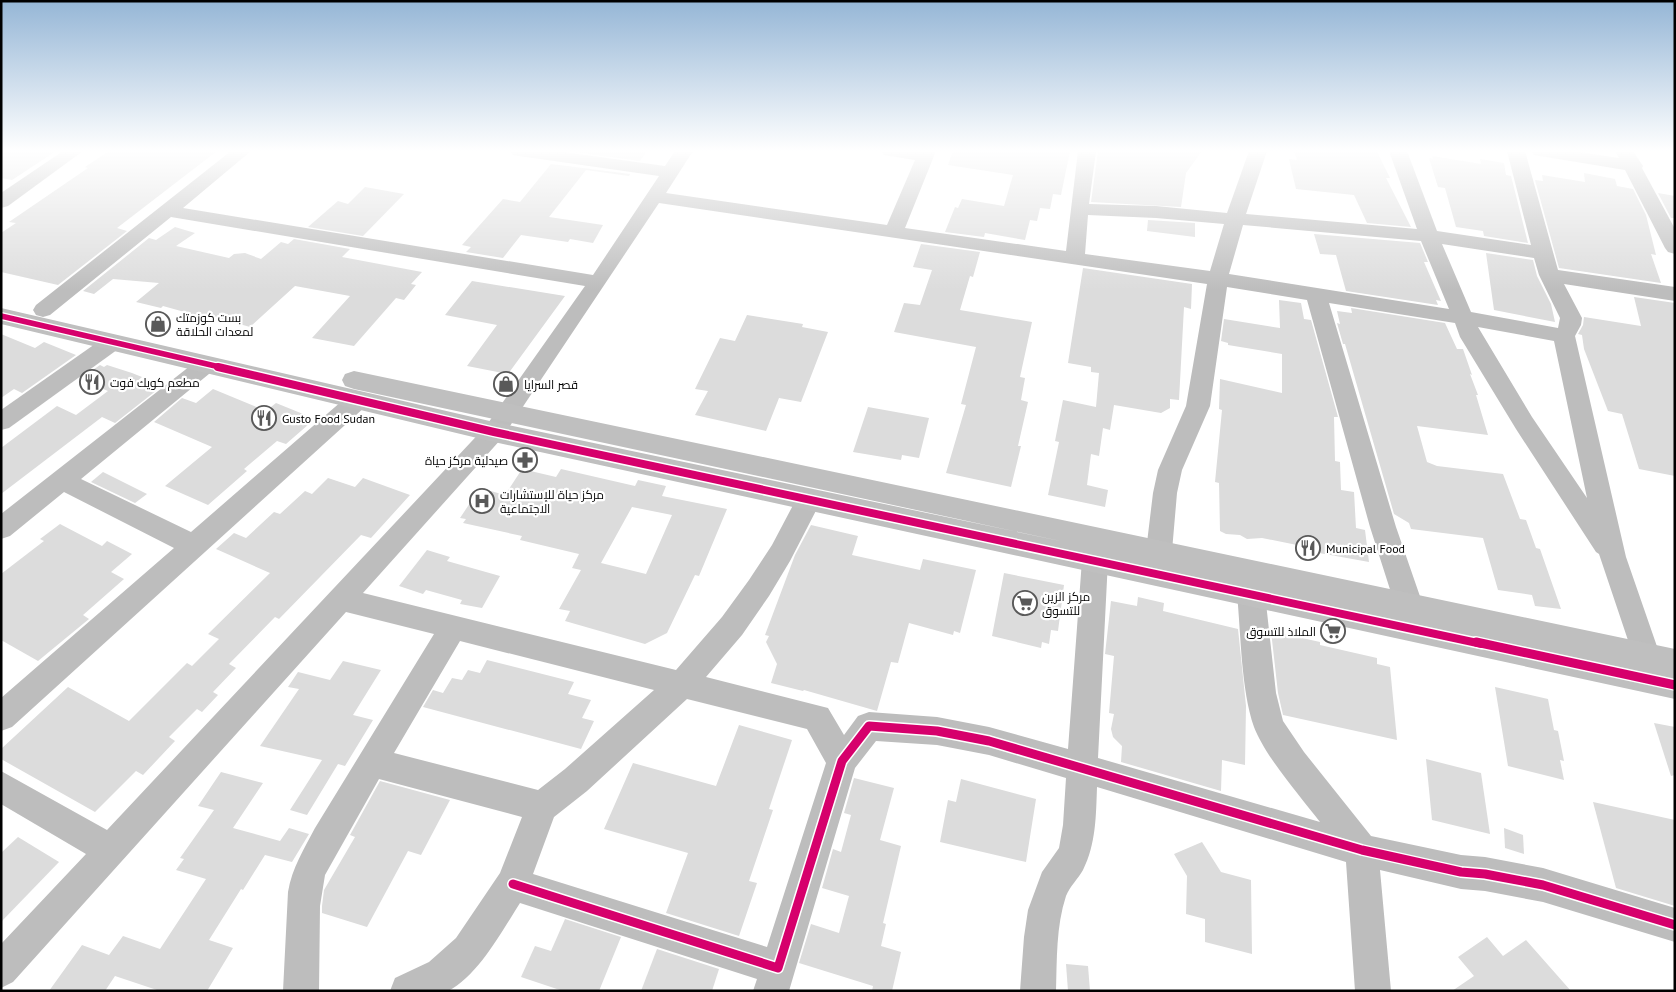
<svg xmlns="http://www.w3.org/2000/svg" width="1676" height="992" viewBox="0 0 1676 992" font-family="'PT Sans',Cairo,sans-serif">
<rect width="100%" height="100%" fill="#fff"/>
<g fill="#dcdcdc" fill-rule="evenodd">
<path d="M1,151h55l-44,29 -11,-2z"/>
<path d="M109,151h108l-100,77 10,3 -69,54 -57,-13v-39l15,-10 -7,-1 79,-54 -3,-1z"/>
<path d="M568,151h79l-7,10z"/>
<path d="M953,151h117l-9,44 -8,-1 -3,15 -10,-1 -3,13 -7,-1 -5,20 -40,-7 -1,4 -39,-5 10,-25 3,1 4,-9 42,7 9,-31 -65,-10z"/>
<path d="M1098,151h104l-16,22 -5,34 -90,-5z"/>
<path d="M1294,151l83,1 13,26h-4l25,49 -44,-4 -13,-28 -58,-6 -7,-30 8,1z"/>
<path d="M1432,156l49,8 -1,-5 24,4 2,12 5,1 17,67 -44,-7 -1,-5 -27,-4 -11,-39 -7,-1 -9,-29 4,1z"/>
<path d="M551,164l79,10 -1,2 -43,-6 -37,47 54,8 -10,18 -23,-4 -2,3 -47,-7 -18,23 -37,-6 5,-5 -9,-2 41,-46 17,3z"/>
<path d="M1584,173l31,6 2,7 16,3 13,26 10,40 -5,-1 10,29 -102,-15 -24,-88 8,1 -1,-6 43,7z"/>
<path d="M365,187l39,7 -41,42 -55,-9 30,-26 10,3z"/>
<path d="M1658,193l17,3v22h-4z"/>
<path d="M1148,220l47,3v14l-48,-6z"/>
<path d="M175,227l20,6 -19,13 53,12 5,-4 11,-1 16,6 20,-17 7,2 6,-5 56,10 -8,8 80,15 -11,12 5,1 -12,15 -8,-2 -42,48 -42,-8 38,-42 -55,-10 -45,41 -42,-12 -2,3 -43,-12 -2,2 -25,-6 23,-19 -46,-4 -19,15 -11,-3 66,-53 7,2z"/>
<path d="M1314,234l106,9 8,19h-4l17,39 -5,-1 2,5 -92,-14 -10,-36 -16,-1z"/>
<path d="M921,244l59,8 -7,25 -3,-1 -10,34 72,12 -12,55 5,1 -4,22 7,2 -10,44h3l-10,41 -65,-14 20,-68 -5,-1 15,-57 -82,-15 10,-29 16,2 12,-35 -19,-3z"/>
<path d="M1486,253l47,7 4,16 14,28 4,18 -61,-12z"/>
<path d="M1083,268l109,16 -1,25 -7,-2 -5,93 -9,-1v9l-9,5 -47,-8 -4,25 -7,-2 -4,28 -8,-2 -4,31 21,5 -3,17 -57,-12 11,-53 -4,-1 8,-41 33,7 3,-34 -8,-1v-5l-23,-4z"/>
<path d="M472,281l93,15 -57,78 -41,-8 30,-41 -52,-10z"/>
<path d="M1634,297l41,6v173l-36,-7 -17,-55 -14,-3 -24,-62 -2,-14 -4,-1 5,-9 1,-8 57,9z"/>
<path d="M1279,300l22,3 3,16 7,1 27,97h-4l1,44 5,1 1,28 13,2 2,36 9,2 4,32 -72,-13v-4l-35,-7 -15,1 -7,-4 -14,-1 -6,-3 -1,-48 -4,-1 7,-72 -3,-1 1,-30 62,14v-39l-54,-9v-2l-7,-2 3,-22 56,9z"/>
<path d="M1351,308l94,15 12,26h6l9,26 -2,-1 8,21h-2l12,40 -71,-9 10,36 10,4 66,8 17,45 6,1 10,28 4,1 21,60 -26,-3 -3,-11 -34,-5 -15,-52 -72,-9 -2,-6 -15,-9 -49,-170h-2l-6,-21 3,1 -3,-13 15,2z"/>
<path d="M747,315l56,9 -1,3 26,5 -27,70 -22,-4 -13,33 -71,-16 13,-24 -13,-2 25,-51 15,3z"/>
<path d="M1,334l34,14 9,-6 32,13 -54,38 -8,-4 -13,9z"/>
<path d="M100,365l4,2 3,-2 25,8 10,4 -6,5 21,8 -42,33 -13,-6 -101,77v-46l56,-42 19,9 32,-24 -28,-12z"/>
<path d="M213,389l53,22 10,-8 37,15 -6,5 2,1 -23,20 -9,-3 -33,28 3,2 -39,34 -43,-19 47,-39 -58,-25 28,-24 14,5z"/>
<path d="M868,407l61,11 -10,40 -17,-3 -1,5 -48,-8z"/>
<path d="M522,469l34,8 5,-8 74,17 3,-6 28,6 -4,10 65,13 -28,67 -4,-1 -28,58 -22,11 -80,-23 5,-10 -11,-2 22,-39 -9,-2 7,-14 -59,-14 2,-4 -59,-13 3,-4 -6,-1 20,-30 25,7zM632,507l40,8 -26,59 -45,-11z"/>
<path d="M103,472l44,22 -12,9 -44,-21z"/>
<path d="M328,478l27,9 8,-9 47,17 -39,43 -10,-3 -82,84 -4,-2 -46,47 7,4 -23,24 5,3 -16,17 -5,-3 -28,28 6,4 -32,34 -7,-4 -41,41 -94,-53v-10l67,-62 61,34 58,-58 5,3 27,-27 -11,-5 62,-61 -54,-24 18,-16 12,5 28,-26 6,2 25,-23 7,3z"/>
<path d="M60,524l42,22 5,-5 25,13 -21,18 13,7 -41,36 6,4 -51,42 -37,-21v-66l43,-33 -4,-2z"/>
<path d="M811,525l47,11 -6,19 68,15 3,-11 53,11 -16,63 -6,-2 -1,4 -44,-12 -11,40 -7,-1 -14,49 -73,-21 -1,1 -32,-8 6,-19 -11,-22 3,-6 -4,-1 30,-80z"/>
<path d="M427,550l23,7 -3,4 53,15 -18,32 -22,-4 2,-4 -36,-10 -3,4 -24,-8z"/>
<path d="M1004,573l60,12 -6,46 -7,-1 -2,14 -7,-2 -1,6 -49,-12z"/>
<path d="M1138,597l26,6 -1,8 75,18 8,77 -1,59 -23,-5 -1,31 -100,-29 1,-16 -9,-9 -2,-8 3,-15 -5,-1 5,-57 -9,-2 6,-53 26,5z"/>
<path d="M1271,631l49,11v3l57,13v6l13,3 7,73 -114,-25 -5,-22z"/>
<path d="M487,660l87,22 -6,12 23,6 -9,18 12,3 -13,28 -158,-42 10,-17 10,3 9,-15 10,2 6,-10 12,3z"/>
<path d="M343,661l38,9 -28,45 20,5 -28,46 -7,-2 -31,51 -17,-5 32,-50 -62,-14 39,-57 -11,-2 10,-15 32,8z"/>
<path d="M1495,687l53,12 6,31 4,1 6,30 -4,-1 4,20 -56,-14z"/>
<path d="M1654,723l21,4v48l-4,1z"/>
<path d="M739,725l53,15 -23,69 4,1 -24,71 8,2 -18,53 -73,-23 22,-60 -84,-24 29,-66 83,23z"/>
<path d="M1426,759l55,14 9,61 -58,-14z"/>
<path d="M221,772l42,11 -30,45 47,13 9,-13 20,6 -17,28 -27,-7 -22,35 -2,-1 -32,51 24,8 -26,43h-47l-45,-15 -10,15h-56l33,-46 27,10 14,-19 37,13 46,-70 -30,-9 8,-11 -4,-1 34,-48 -16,-4z"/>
<path d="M854,778l40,10 -14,52 21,6 -18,77 3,1 -5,22 20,6 -9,39h-20l1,-5 -74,-23 12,-39 28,9 10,-37 -27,-8 11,-39 8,3 10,-37 -7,-2z"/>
<path d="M961,779l75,20 -10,63 -86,-20 8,-42 8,2z"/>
<path d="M380,781l70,19 -29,55 -13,-4 -41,76 -45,-14v-7l2,-16 31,-53 -5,-2z"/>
<path d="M1593,802l82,18v86l-59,-18z"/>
<path d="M1504,828l19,7 1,19 -19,-6z"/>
<path d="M18,837l41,25 -58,60v-69z"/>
<path d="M1202,842l19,30 30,8 1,74 -47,-12v-23l-19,-5 1,-38 -13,-22z"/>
<path d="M565,919l56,18 -22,54h-36l-42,-14 14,-31 16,5z"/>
<path d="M1487,937l16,19 23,-16 45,51h-119l22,-15 -16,-19z"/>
<path d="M657,949l62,20 -7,22h-71z"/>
<path d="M1066,964l22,2 2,25h-22z"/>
</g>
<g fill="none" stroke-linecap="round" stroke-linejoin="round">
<g fill="#bdbdbd" fill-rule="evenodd">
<path d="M63,151h20l-75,55 -7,2v-15z"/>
<path d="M231,151h20l-68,57 410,67 66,-99 -140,-20 -6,-1 -3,-4h46l109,15 10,-15h18l-27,42 221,32 28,-65 -31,-5 -3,-4h55l-31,77 161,23 12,-100h18l-7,53 67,2 71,7 22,-62h18l-21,63 171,15 -28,-78h18l30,80 94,14 -24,-94h18l33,119 117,17v14l-111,-17 18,34 -1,7 -6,11 51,221 35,101 -4,9 -10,4 -10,-4 -38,-113 -3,-2 -80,-123 -56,-92 -5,-14 -126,-20 67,224 27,78 -4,8 -10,4 -10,-4 -4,-8 -25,-78 -63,-227 -80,-13 -17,119 -28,64 -5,23 -5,58 -4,8 -9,3 -9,-3 -4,-8 7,-58 5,-23 28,-64 21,-122 -548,-81 -157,235 -139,155 313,77 46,-53 27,-37 23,-35 28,-53 9,-3 9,3 4,7 -32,62 -21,35 -27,39 -36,42 122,31 16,27 14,-19 11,-4 68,5 52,10 79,22 14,-189 4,-8 9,-3 9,3 4,8 -10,198 222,64c-20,-26 -55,-66 -66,-95 -13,-38 -13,-92 -17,-133l4,-8 10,-3 10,3 4,8 11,99 7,28 21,31 67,84 90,19 24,2 58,11 132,40v34l-132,-40 -58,-11 -24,-2 -81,-19 11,121h-36l-9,-129 -249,-75c-1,29 -1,57 -14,83 -5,9 -13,16 -17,26 -10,30 -9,64 -10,95h-36l4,-54 4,-27 14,-38 17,-24 4,-23 3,-47 -77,-23 -52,-10 -61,-4 -21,27 -66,223h-36l4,-12 -237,-76c-18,28 -42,73 -72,88h-58l5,-13 34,-16 27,-24 44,-65 22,-56 -143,-38 -54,96 -5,31 -1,85h-36l5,-99c4,-24 16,-43 27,-64l119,-194 -88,-22 -333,370 -12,6v-44l85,-90 -85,-50v-33l106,59 379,-404 99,-140 -414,-69 -121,98 -7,2 -7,-2 -3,-5 3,-5zM1088,215l68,3 68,6 -14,47 -125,-17zM1243,225l178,16 28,68 -220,-35zM1442,244l92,14 5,17 21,43 -2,10 -87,-16zM1478,327l76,14 33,157 -55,-81zM460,641l194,49 -89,79 -27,21 -144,-37zM687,699l120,30 19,34 -59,184 -234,-73 21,-57 33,-26z"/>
<path d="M1531,151h41l47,7 -4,-7h18l10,15 -1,2 33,61v25l-7,-2 -3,-4 -40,-78 -85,-14 -6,-1z"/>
<path d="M113,335l8,2 3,5 -3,5 -112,81 -8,2v-20l104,-73z"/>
<path d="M207,356l8,3 3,5 -3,5 -134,110 110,53 159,-138 8,-2 8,2 3,6 -3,6 -354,321 -11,4v-33l173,-150 -110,-56 -54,44 -9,3v-25l198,-155z"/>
</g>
<path fill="#bfbfbf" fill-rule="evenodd" d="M1,308l493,114 571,120 -711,-153 -9,-3 -3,-6 3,-6 9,-3 1321,278v50l-1181,-257 -493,-118z"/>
<defs>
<path id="cycleway-far2" d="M1,316l223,52"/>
<path id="cycleway-far1" d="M218,367l276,65 988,212"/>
<g id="cycleway">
<path d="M1476,642l199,43"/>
<path d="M513,884l265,84 64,-207 27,-35 68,5 52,10 373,109 99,22 24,2 58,11 132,40"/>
</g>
</defs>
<use href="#cycleway-far2" stroke="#fff" stroke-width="8"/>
<use href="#cycleway-far1" stroke="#fff" stroke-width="11"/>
<use href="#cycleway" stroke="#fff" stroke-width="12"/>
<use href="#cycleway-far2" stroke="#d6006c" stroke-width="5.5"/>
<use href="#cycleway-far1" stroke="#d6006c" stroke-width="8"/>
<use href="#cycleway" stroke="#d6006c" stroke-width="9"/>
</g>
<linearGradient id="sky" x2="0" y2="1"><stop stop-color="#95b6d6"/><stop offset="0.52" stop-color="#fff"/><stop offset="1" stop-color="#fff" stop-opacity="0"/></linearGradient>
<rect width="1676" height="290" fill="url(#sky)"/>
<defs>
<symbol id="shop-ring" viewBox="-11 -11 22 22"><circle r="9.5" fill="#fff" stroke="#595959" stroke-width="1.5"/><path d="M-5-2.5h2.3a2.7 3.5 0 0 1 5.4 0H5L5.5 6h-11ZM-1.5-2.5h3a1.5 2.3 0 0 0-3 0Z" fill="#595959"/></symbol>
<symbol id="restaurant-ring" viewBox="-11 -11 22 22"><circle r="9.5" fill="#fff" stroke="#595959" stroke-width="1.5"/><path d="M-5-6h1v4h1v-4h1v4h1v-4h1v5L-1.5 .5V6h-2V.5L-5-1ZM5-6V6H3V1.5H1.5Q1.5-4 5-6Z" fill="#595959"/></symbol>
<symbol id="pharmacy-ring" viewBox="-11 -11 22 22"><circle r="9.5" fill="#fff" stroke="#595959" stroke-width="1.5"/><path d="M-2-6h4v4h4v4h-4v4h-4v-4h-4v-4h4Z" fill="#595959"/></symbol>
<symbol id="hospital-ring" viewBox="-11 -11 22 22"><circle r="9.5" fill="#fff" stroke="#595959" stroke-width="1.5"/><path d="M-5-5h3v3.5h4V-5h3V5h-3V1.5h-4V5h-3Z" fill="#595959"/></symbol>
<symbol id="supermarket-ring" viewBox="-11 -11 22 22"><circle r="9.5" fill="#fff" stroke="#595959" stroke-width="1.5"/><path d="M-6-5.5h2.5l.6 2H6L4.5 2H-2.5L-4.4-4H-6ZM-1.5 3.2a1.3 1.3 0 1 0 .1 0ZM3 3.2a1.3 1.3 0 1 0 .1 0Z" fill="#595959"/></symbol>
</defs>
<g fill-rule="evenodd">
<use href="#shop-ring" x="144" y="310" width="28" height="28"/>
<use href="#restaurant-ring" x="78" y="368" width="28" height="28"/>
<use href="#shop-ring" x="492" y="370" width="28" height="28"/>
<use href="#restaurant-ring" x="250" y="404" width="28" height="28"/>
<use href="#pharmacy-ring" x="511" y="446" width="28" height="28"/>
<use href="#hospital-ring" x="468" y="487" width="28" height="28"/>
<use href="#restaurant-ring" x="1294" y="534" width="28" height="28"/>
<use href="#supermarket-ring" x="1011" y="589" width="28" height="28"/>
<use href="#supermarket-ring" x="1319" y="617" width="28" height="28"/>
</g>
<g text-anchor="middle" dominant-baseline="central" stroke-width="4.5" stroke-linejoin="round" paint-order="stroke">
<g font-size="12" fill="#000" stroke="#fff" text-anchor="start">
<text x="176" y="317">بست كوزمتك<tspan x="176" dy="14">لمعدات الحلاقة</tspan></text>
<text x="110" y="382">مطعم كويك فوت</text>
<text x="524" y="384">قصر السرايا</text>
<text x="282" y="418">Gusto Food Sudan</text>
<text x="508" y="460" text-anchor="end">صيدلية مركز حياة</text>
<text x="500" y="494">مركز حياة للإستشارات<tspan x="500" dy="14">الاجتماعية</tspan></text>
<text x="1326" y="548">Municipal Food</text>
<text x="1042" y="596">مركز الزين<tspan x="1042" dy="14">للتسوق</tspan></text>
<text x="1316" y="631" text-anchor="end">الملاذ للتسوق</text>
</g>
</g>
<rect width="1676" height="992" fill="none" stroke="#000000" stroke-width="5"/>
</svg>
